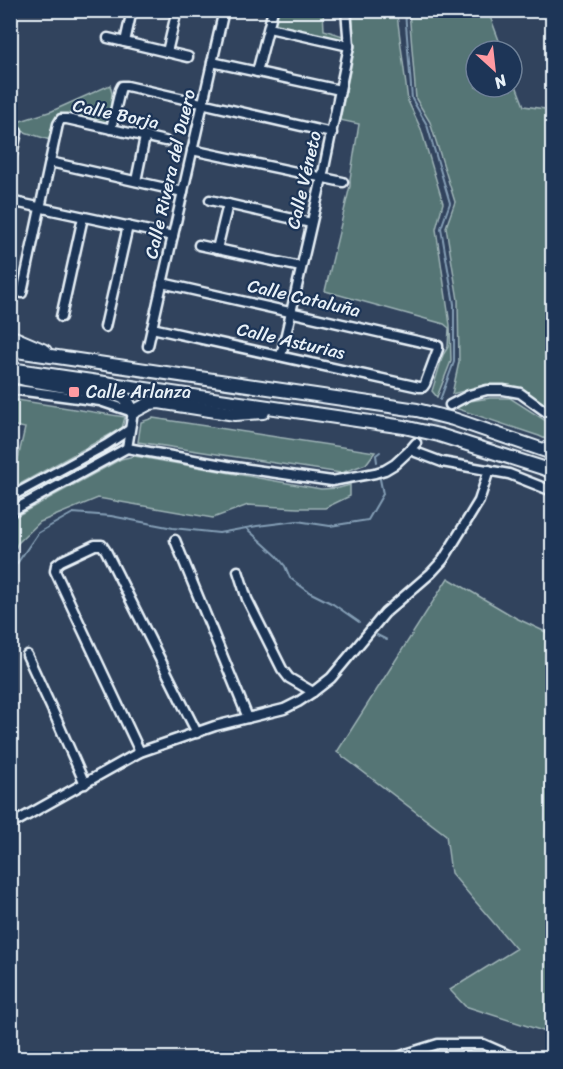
<svg xmlns="http://www.w3.org/2000/svg" width="563" height="1069" viewBox="0 0 563 1069" font-family="Sriracha,sans-serif">
<rect width="100%" height="100%" fill="#31435d"/>
<filter id="ink" filterUnits="userSpaceOnUse"><feTurbulence type="fractalNoise" baseFrequency=".0167" numOctaves="2"/><feDisplacementMap in="SourceGraphic" scale="12" xChannelSelector="R" yChannelSelector="G"/><feConvolveMatrix kernelMatrix="1 2 1 2 8 2 1 2 1" color-interpolation-filters="sRGB"/></filter>
<g filter="url(#ink)">
<g fill="#547574" stroke="#9eb3b6" stroke-width="1.5">
<path d="M277,11h46l1,19 19,6 1,5 -71,-16z"/>
<path d="M352,11h41l4,4 11,86 13,28 22,74 -7,26 14,96 1,36 -14,36 -5,-6 11,-36 5,-8 1,-19 -5,-4 -119,-33 25,-105v-7l9,-55 -19,-4 15,-73z"/>
<path d="M409,11h79l15,40h-27v36h36v-12l12,31 28,4v302c-8,-7 -17,-15 -26,-19 -24,-12 -50,-6 -74,1l7,-32 -1,-62 -12,-73 9,-25 -25,-80 -14,-23z"/>
<path d="M110,85l2,8 -3,33 -45,-10 -9,6 -5,18 -38,-12 -1,7v-11l41,-13z"/>
<path d="M490,398h20l41,26 1,1v17l-13,-6 -84,-28 15,-7z"/>
<path d="M11,399l114,18 -3,11 -111,61 14,-61 -14,-3z"/>
<path d="M153,418l222,34 -9,12 -25,9 -203,-31 3,-20z"/>
<path d="M99,454l2,3 -90,50v-5z"/>
<path d="M134,456l187,33 18,-1 11,-3v11l-25,12h-28l-49,-3 -35,13 -115,-20 -58,24 -22,21 -7,15v-39l110,-60z"/>
<path d="M448,578l68,40 36,17v403l-6,-6 -81,-26 -15,-16 66,-41 -65,-76 -5,-38 -109,-83z"/>
</g>
<g fill="none" stroke-linecap="round" stroke-linejoin="round">
<g stroke="#849eb5" stroke-width="2">
<path d="M403,10l2,2 7,87 15,26 23,78 -9,25 13,76v58l-14,38"/>
<path d="M377,462l-1,-7 4,-3"/>
<path d="M246,528l31,28 8,10 5,12 19,14 24,12 26,18"/>
<path d="M10,580l6,-15 22,-32 35,-20 38,3 62,12 46,5 38,-7 40,-5 33,5 38,-6 15,-26 -4,-20"/>
<path d="M377,635l10,5"/>
</g>
<path stroke="#4c5d74" stroke-width="8" stroke-dasharray="8 4" stroke-linecap="butt" d="M416,443l27,-31 7,-7"/>
<defs>
<g id="minor">
<path d="M269,28l80,18"/>
<path d="M108,38l80,19"/>
<path d="M125,42l7,-32"/>
<path d="M167,52l10,-42"/>
<path d="M212,62l128,28"/>
<path d="M257,72l16,-62"/>
<path d="M111,129l9,-39 2,-4h5l205,47"/>
<path d="M192,150l151,32"/>
<path d="M50,162l133,30"/>
<path d="M10,163l7,-31"/>
<path d="M136,181l9,-44"/>
<path d="M210,200l101,23"/>
<path d="M10,201l163,35"/>
<path d="M199,245l102,22"/>
<path d="M217,249l11,-45"/>
<path d="M22,293l36,-169 3,-5h6l98,22"/>
<path d="M61,317l22,-100"/>
<path d="M105,327l23,-101"/>
<path d="M152,328l267,59h4l2,-3 13,-35v-3l-3,-1 -273,-62"/>
<path d="M148,346l76,-336"/>
<path d="M281,356l41,-178 27,-132 -3,-36"/>
<path d="M10,389l90,12 33,11 -6,36"/>
<path d="M450,405l19,-10 18,-5h16l17,3 32,23"/>
<path d="M127,448l101,18 104,15 43,-8 10,-3 10,-6 15,-14 6,-7"/>
<path d="M410,450l32,12 67,12 43,17"/>
<path d="M10,497l96,-52 23,-15"/>
<path d="M10,512l117,-64"/>
<path d="M175,540l73,178"/>
<path d="M238,571l9,28 35,70 7,9 24,14"/>
<path d="M27,655l29,63 29,66"/>
<path d="M140,752l-85,-181 1,-6 5,-4 34,-16h7l4,6 91,182"/>
<path d="M10,825l130,-73 75,-26 69,-17 14,-7 15,-10 18,-14 54,-65 46,-40 12,-13 36,-59 10,-31"/>
<path d="M396,1058l10,-4 32,-10h45l32,14"/>
</g>
<g id="highway">
<path d="M10,336l35,15"/>
<path d="M10,350l407,60 36,9 99,34"/>
<path d="M10,369l394,58 35,8 104,33 9,4"/>
<path d="M10,375l15,4 93,16 7,3 8,14 17,-9 9,-1 76,12 28,-2"/>
</g>
</defs>
<use href="#minor" stroke="#e8f1f8" stroke-width="13"/>
<use href="#highway" stroke="#e8f1f8" stroke-width="16"/>
<use href="#minor" stroke="#1d3557" stroke-width="8"/>
<use href="#highway" stroke="#1d3557" stroke-width="12"/>
</g>
</g>
<rect fill="#ff9aa2" stroke="#1d3557" stroke-width="2" x="68" y="386" width="12" height="12" rx="3"/>
<g text-anchor="middle" dominant-baseline="central" stroke-width="4.5" stroke-linejoin="round" paint-order="stroke">
<g font-size="18" fill="#e8f1f8" stroke="#1d3557">
<text transform="translate(116 114) rotate(12)">Calle Borja</text>
<text transform="translate(170 174) rotate(-77)">Calle Rivera del Duero</text>
<text transform="translate(304 180) rotate(-77)">Calle Véneto</text>
<text transform="translate(304 298) rotate(13)">Calle Cataluña</text>
<text transform="translate(291 341) rotate(13)">Calle Asturias</text>
</g>
<g font-size="18" fill="#e8f1f8" stroke="#1d3557" text-anchor="start">
<text x="86" y="392">Calle Arlanza</text>
</g>
</g>
<rect width="563" height="1069" fill="none" stroke="#1d3557" stroke-width="36"/>
<rect x="18" y="18" width="527" height="1033" fill="none" stroke="#e8f1f8" stroke-width="2" filter="url(#ink)"/>
<g transform="translate(494 69) rotate(153)"><circle r="28" fill="#1d3557" stroke="#6e8097" stroke-width="1.5"/>
<path d="M0-4.5L10 22L0 15L-10 22Z" fill="#ff9aa2"/>
<text y="-9" font-size="16" font-weight="bold" text-anchor="middle" fill="#e8f1f8">N</text>
</g>
</svg>
